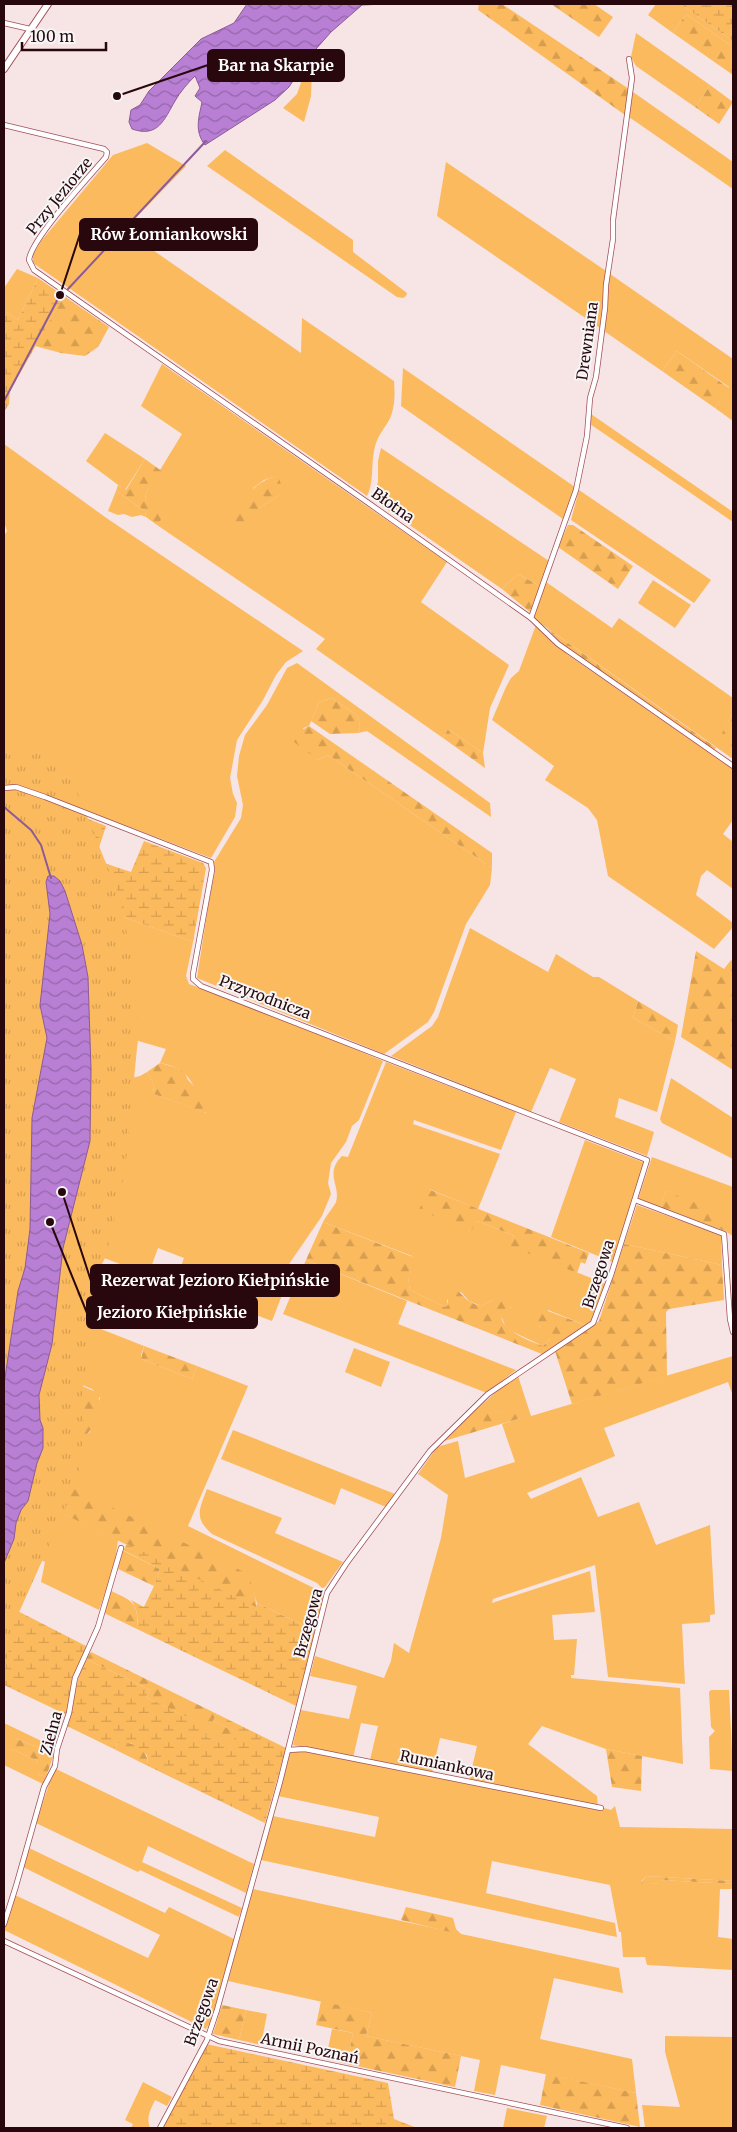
<svg xmlns="http://www.w3.org/2000/svg" width="737" height="2132" viewBox="0 0 737 2132" font-family="Merriweather,serif">
<defs>
<pattern id="forest-firs" width="22" height="20" patternUnits="userSpaceOnUse" patternTransform="scale(1.25)"><rect width="22" height="20" fill="#fbba5d"/><path d="M5 1l3.5 6h-7zM16 11l3.5 6h-7z" fill="#d79e50"/></pattern>
<pattern id="wetland-marsh" width="20" height="14" patternUnits="userSpaceOnUse" patternTransform="scale(1.25)"><rect width="20" height="14" fill="#fbba5d"/><path d="M1 5h8M5 5V1M11 12h8M15 12V8" fill="none" stroke="#d79e50"/></pattern>
<pattern id="park-tufts" width="24" height="20" patternUnits="userSpaceOnUse" patternTransform="scale(1.25)"><rect width="24" height="20" fill="#fbba5d"/><path d="M3 7l-1-3M5 7V3M7 7l1-3M15 17l-1-3M17 17v-4M19 17l1-3" fill="none" stroke="#d79e50"/></pattern>
<pattern id="water-waves" width="16" height="10" patternUnits="userSpaceOnUse" patternTransform="scale(1.25)"><rect width="16" height="10" fill="#b87fd4"/><path d="M0 5q4-4 8 0t8 0" fill="none" stroke="#9666aa"/></pattern>
</defs>
<rect width="100%" height="100%" fill="#f7e4e5"/>
<g fill="#fbba5d" fill-rule="evenodd">
<path d="M656,4h24l53,37v6l-47,-33 -13,19 -25,-18z"/>
<path d="M636,33l74,52 -15,22 -59,-41 -5,-9z"/>
<path d="M312,68l-1,28 -7,26 -21,-14 14,-14 5,-14z"/>
<path d="M633,92l100,70v27l-104,-72z"/>
<path d="M147,143l39,23 -62,64 177,123 1,-35 92,63c1,11 1,24 -3,35 -5,12 -14,18 -17,35 -3,15 0,31 -7,45l-334,-233v-9l9,-14 71,-85z"/>
<path d="M225,150l128,90v12l54,41 -1,3 -3,2 -6,-1 -190,-131z"/>
<path d="M446,162l160,109 -6,57 -163,-112z"/>
<path d="M17,269l21,9 -20,42 -14,-10v-22z"/>
<path d="M610,274l123,85v62l-18,-13 14,-21 -52,-36 -15,20 -58,-40z"/>
<path d="M162,364l285,198 -26,40 88,63 -19,43 -7,45 -35,-24 -5,9 -127,-89 9,-10 -168,-114 6,-8 -18,-17c1,-13 9,-20 17,-28l-2,-2 22,-36 -41,-28zM273,477l6,18 -20,13 -4,5 -2,-25 11,-8z"/>
<path d="M403,368l172,119 -12,32 -162,-113z"/>
<path d="M591,414l142,98v10l-143,-98z"/>
<path d="M105,433l40,26 -20,31 -39,-29z"/>
<path d="M4,444l101,73 198,134 -17,11 -10,13 -13,25 -26,40 -7,38 3,16 4,9 -2,14 -24,41 -195,-74h-8l-4,-48v-200l3,-5 -3,-9z"/>
<path d="M381,448l168,113 -9,25 -22,-12 -16,15 -130,-90 6,-17v-21z"/>
<path d="M579,490l132,90 -17,23 -123,-83z"/>
<path d="M116,491l29,20 1,6 -5,-2 -9,2 -8,-3 -6,1 -10,-4z"/>
<path d="M653,580l38,25 -16,23 -37,-25z"/>
<path d="M546,582l66,46 7,-10 114,80v14l-17,35 -183,-129z"/>
<path d="M536,625l32,30 165,114v51l-10,14 10,8v47l-26,-19 -6,6 -5,19 37,28v4l-19,22 -106,-73 -11,-56 -9,-12 -43,-28 9,-14 -62,-46 14,-33 5,-9 8,-7z"/>
<path d="M297,663l193,140 1,14 -124,-86 -9,2 2,-6 -2,-11 -26,-18 -13,4 -10,24 -6,2 15,32 10,-5 164,113 -2,17 -24,39 -32,88 -6,10 -44,32 -187,-76 12,-77 6,-30 -1,-9 27,-44 2,-13 -6,-29 2,-20 6,-21 22,-30 20,-37z"/>
<path d="M104,910l89,32 -7,34 3,8 99,37 95,40 -24,59 -7,6 -6,16 -15,21 -3,20 3,11 -9,22 -33,48 -6,17 -1,14 -10,26 -192,-72zM135,1040l31,9 -6,14c6,1 13,3 19,6 13,7 21,31 27,44l-52,-19 -1,-12 -6,-10 -7,4 -20,5zM158,1248l26,10 -8,22 -26,-10z"/>
<path d="M470,928l78,44 8,-18 37,23h6l39,24 -5,17 42,23 -18,71 -38,-14 -4,19 39,15 -7,24 -88,-34 17,-43 -26,-11 -19,44 -140,-56 41,-30 6,-9z"/>
<path d="M386,1062l130,50 -15,38 -87,-30 -1,4 87,30 -22,55 -49,-20 41,42 8,-10 36,15 -3,10 95,38 -12,35 -9,6 -37,-15 -9,16 11,9v4l-7,7 -32,-15 -6,-5 -4,-11 3,-4 8,-4 -19,-7 -12,6 -12,-5 -8,-9 -14,8 1,5 -3,2 -35,-17c-3,-12 0,-22 2,-34l-89,-34c3,-6 12,-17 13,-20 5,-16 -12,-28 6,-46l6,1z"/>
<path d="M671,1078l62,40v41l-71,-36 -2,-4z"/>
<path d="M585,1140l60,23 -32,99 -62,-25z"/>
<path d="M652,1157l81,30v42l-3,-6h-4l-60,-32 -6,16 -22,-8z"/>
<path d="M637,1205l84,30 1,30 -98,-21z"/>
<path d="M306,1260l101,41 -9,23 118,46 -29,23 -204,-79z"/>
<path d="M83,1322l61,24 -3,9v4l51,20 5,-13 51,20 -60,140 136,67 -9,38 -58,-28 -7,-20 -206,-109 7,-25 39,-17 10,-34 -8,-9 -41,-17z"/>
<path d="M354,1348l36,14 -9,25 -36,-15z"/>
<path d="M733,1356v40l-5,-14 -124,46 11,28 -88,37 4,6 50,-22 17,40 41,-15 17,43 54,-20 5,89 -5,1v7l-28,2 3,60 -77,-7 -13,-112 -102,34 -1,4 98,-32 5,41 -43,3 2,25 23,-1 -3,36h-3v3l109,10 3,76 -77,-15 -64,-23 -14,18 69,52 1,11 -129,-26 8,-35 -37,-8 -8,35 -62,-13 8,-34 -17,-3 -8,35 -60,-13 8,-35 48,9 8,-33 -47,-10 5,-20 69,22 7,-17 3,-18 15,10 32,-115 7,-43 -30,-21 19,-27 21,-6 7,37 50,-16 -13,-38 19,-6 -24,-6v-21l21,-15 13,40z"/>
<path d="M233,1430l162,64 -9,13 -45,-19 -6,17 -114,-46z"/>
<path d="M207,1489l75,29 -7,15 68,29 -18,25 -3,1 -5,-5 -105,-49c-18,-16 -13,-24 -5,-45z"/>
<path d="M33,1499l85,41 -4,28 -15,42 -58,-28 4,-20 -30,-14z"/>
<path d="M711,1690h18l4,81 -23,-2 -1,-32 6,-6 -4,-4 -2,-35z"/>
<path d="M4,1723l52,25 -2,6 -39,-16 -4,11 25,11 2,3v11l8,3 -3,7 -39,-19z"/>
<path d="M304,1750l295,60 5,-2 7,2 4,-4 5,21 113,2v52l-87,-5 -5,6 18,2 1,-4 73,4v5h-13l-2,48 15,2v31l-86,-5 -2,-8h-22l-2,-25h-2l-9,-47 -118,-24 -6,32 129,30 2,14 -356,-77 12,-44 102,21 4,-20 -101,-21 12,-43z"/>
<path d="M56,1769l198,95 -8,29 -98,-47 -6,16 100,46 -3,9 -99,-47 -2,2 -102,-49 15,-45z"/>
<path d="M29,1848l136,65 4,-6 65,32 -23,82 -5,8 -202,-99 11,-35 133,63 12,-23 -137,-68z"/>
<path d="M253,1889l366,79 4,25 -69,-15 -14,61 92,20 4,34 -135,-28 -6,30 -21,-4 6,-31 -114,-24 6,-23 -144,-32z"/>
<path d="M246,2010l21,4 -6,31 -22,-5z"/>
<path d="M332,2029l21,4 -6,31 -21,-5z"/>
<path d="M665,2036l68,1v91h-88l-3,-23 38,2 -15,-55z"/>
<path d="M143,2082l29,15 -5,9 -12,-6c-5,11 -9,17 -5,28h-19l2,-4 -8,-4z"/>
<path d="M507,2108l40,8 -3,12h-41z"/>
</g>
<g fill="url(#forest-firs)">
<path d="M479,4h23l127,85 -4,26 -147,-105z"/>
<path d="M551,4h43l19,13 -14,20z"/>
<path d="M686,14l47,33v28l-60,-42z"/>
<path d="M710,85l23,17 -14,22 -24,-17z"/>
<path d="M64,296l45,31 -11,20 -13,9 -24,-3 -26,-7z"/>
<path d="M677,351l52,37 -14,20 -53,-37z"/>
<path d="M145,459l18,13c-8,9 -17,14 -18,28l20,15 -8,10 -11,-8 -1,-6 -29,-20 2,-6 8,5z"/>
<path d="M273,477l6,1 3,10 -3,7 -20,13 -12,23 -16,-11c10,-19 21,-36 42,-43z"/>
<path d="M568,525h5l60,41 -15,23 -60,-42z"/>
<path d="M518,574l22,12 -10,26 -28,-23z"/>
<path d="M547,628l168,119 18,-35v47l-17,-12 -2,4 -154,-108z"/>
<path d="M332,698l26,18 2,11 -2,6 -28,1 -19,-13 8,-19z"/>
<path d="M309,726l183,127v15l-164,-113 -10,5 -24,-18 5,-10z"/>
<path d="M448,729l35,24 2,15 -42,-30z"/>
<path d="M696,951l28,18 7,-9 2,2v108l-52,-33z"/>
<path d="M638,1001l40,24 -3,16 -42,-23z"/>
<path d="M160,1063l18,5 7,5 3,7 18,18 2,5 -3,10 -51,-19 -1,-12 -6,-10z"/>
<path d="M428,1189l161,64 -4,11 -4,-2 -4,11 -67,-27 4,-10 -36,-15 -7,10 -52,-21z"/>
<path d="M666,1191l60,24v8h4l3,6v7l-8,-5 -65,-24z"/>
<path d="M323,1222l90,35c-3,11 -6,21 -3,33l35,17 3,-2v-12c11,-6 13,2 21,8 3,2 8,4 12,5l12,-6 5,-10 13,5 1,12c-31,15 17,34 31,39l7,-7v-4l-7,-4 -6,-9 3,-14 45,17 -43,29 -236,-94z"/>
<path d="M624,1244l98,21 2,35 -55,9 -3,3 1,64 -95,28 -17,-53 44,-30z"/>
<path d="M144,1346l53,20 -5,13 -51,-20z"/>
<path d="M51,1372l47,21c4,11 -3,41 -16,43z"/>
<path d="M497,1391v21l21,2 3,4 -80,24z"/>
<path d="M44,1474l206,101c0,12 7,21 6,33l-223,-109z"/>
<path d="M122,1550l38,19 -6,17 -36,-17z"/>
<path d="M111,1591c22,10 28,12 26,38l-33,-16z"/>
<path d="M91,1652l126,62 -4,7 25,12 -8,16 -24,-13 3,-8 -63,-31 4,-7 -64,-31z"/>
<path d="M15,1738l39,16 -8,23 -8,-3v-11l-2,-3 -25,-11 -1,-7z"/>
<path d="M123,1742c14,2 25,8 25,24l-34,-17 4,-6z"/>
<path d="M606,1749l36,7 -1,35 -29,-4z"/>
<path d="M646,1876l87,5v3l-73,-4v4l-19,-1z"/>
<path d="M406,1907l47,11 3,11 6,6 -61,-15z"/>
<path d="M321,2001l51,12 -6,23 95,20 -6,31 -108,-23 6,-31 -37,-8z"/>
<path d="M222,2005l24,5 -7,30 -26,-6z"/>
<path d="M546,2074l90,19 4,34 -100,-22z"/>
</g>
<g fill="url(#wetland-marsh)">
<path d="M680,4h53v37z"/>
<path d="M38,278l26,18 -54,95 -1,13 -5,8v-102l14,10z"/>
<path d="M66,810l40,16 -11,34 36,12 13,-31 59,22 3,5 -13,74 -89,-32 -100,330z"/>
<path d="M127,1544l129,63 1,-4 58,28 -19,75 -159,-77c1,-11 1,-20 -6,-29l13,7 10,-21 6,-17 -37,-19z"/>
<path d="M4,1604l84,43 -15,29 -6,39 -63,-30z"/>
<path d="M86,1659l64,31 -4,7 64,31 -4,8 24,12 7,-15 -24,-12 4,-7 69,34 -21,75 -117,-57 -1,-11 -16,-12h-13l-4,6 -47,-23c7,-21 8,-47 19,-67z"/>
<path d="M206,2044l182,39 6,36 23,9h-254z"/>
</g>
<path fill="url(#park-tufts)" d="M18,746l39,15 12,11 51,126 16,83 2,57 -13,133 -19,85 -8,16 -5,53 -11,66 2,39 -6,45 -14,37 -52,116 -8,51v-931z"/>
<g fill="url(#water-waves)" stroke="#8d5b98">
<path d="M247,4h138l-23,1 -31,27 -23,26 -19,29 -14,13 -70,45c-11,-14 -6,-28 -3,-43l-7,-6 5,-8 -5,-12c-7,7 -15,16 -20,25 -11,19 -17,37 -43,28l-3,-7 2,-12 9,-5 9,-14 52,-52 33,-16z"/>
<path d="M48,876h6l6,5 5,10 17,54 6,32 3,93 -1,71 -27,107 -11,96 -13,51 1,25 3,8v20l-6,15 -9,38 -7,9 -5,13 -2,16 -10,24v-179l14,-93 7,-23 5,-39 2,-111 15,-80 -7,-33 10,-91 -4,-32z"/>
</g>
<g fill="none" stroke-linecap="round" stroke-linejoin="round">
<g stroke="#8d5b98" stroke-width="2">
<path d="M68,289l138,-148"/>
<path d="M4,401l56,-106 3,-2"/>
<path d="M4,807l27,23 10,15 10,33"/>
</g>
<defs>
<g id="street">
<path d="M4,23l26,6"/>
<path d="M4,125l100,24 3,3 -1,5c-17,20 -75,82 -77,103l5,10 333,232 164,116 27,26 175,122"/>
<path d="M531,618l45,-128 11,-54 3,-38 6,-21 9,-69 1,-23 7,-46v-19l19,-142 -3,-19"/>
<path d="M4,788l12,-1 29,10 166,65 1,8 -19,104v5l8,7 446,174 -36,115 -18,48 -105,71 -58,57 -84,113 -19,29 -47,189 -63,228 -10,30 -47,88"/>
<path d="M635,1200l89,34 6,85 3,13"/>
<path d="M288,1750l17,-1 296,59"/>
<path d="M4,1924l12,-38 28,-99 11,-21 2,-17 12,-36 6,-35 23,-51 23,-79"/>
<path d="M4,1941l215,100 408,87"/>
</g>
<path id="secondary" d="M4,69l44,-65"/>
</defs>
<use href="#street" stroke="#a05059" stroke-width="6"/>
<use href="#secondary" stroke="#a05059" stroke-width="8"/>
<use href="#street" stroke="#fff" stroke-width="4.5"/>
<use href="#secondary" stroke="#fff" stroke-width="6"/>
</g>
<g text-anchor="middle" dominant-baseline="central" stroke-width="4" stroke-linejoin="round" paint-order="stroke">
<g font-size="15" fill="#28080d" stroke="#f6f6f6">
<text transform="translate(59 196) rotate(-51)">Przy Jeziorze</text>
<text transform="translate(587 341) rotate(-82)">Drewniana</text>
<text transform="translate(393 505) rotate(35)">Błotna</text>
<text transform="translate(265 997) rotate(21)">Przyrodnicza</text>
<text transform="translate(598 1274) rotate(-72)">Brzegowa</text>
<text transform="translate(308 1623) rotate(-75)">Brzegowa</text>
<text transform="translate(51 1733) rotate(-75)">Zielna</text>
<text transform="translate(447 1765) rotate(12)">Rumiankowa</text>
<text transform="translate(201 2012) rotate(-70)">Brzegowa</text>
<text transform="translate(310 2048) rotate(12)">Armii Poznań</text>
</g>
</g>
<path fill="none" stroke="#28080d" stroke-width="2" d="M117 96L208 65M60 295L80 234M62 1192L91 1281M50 1222L87 1313"/>
<g fill="#28080d" stroke="#f6f6f6" stroke-width="2">
<circle cx="117" cy="96" r="5"/>
<circle cx="60" cy="295" r="5"/>
<circle cx="62" cy="1192" r="5"/>
<circle cx="50" cy="1222" r="5"/>
</g>
<g fill="#28080d" stroke="#28080d" stroke-width="2">
<rect x="208" y="50" width="136" height="31" rx="5"/>
<rect x="80" y="219" width="177" height="31" rx="5"/>
<rect x="91" y="1265" width="248" height="31" rx="5"/>
<rect x="87" y="1297" width="170" height="31" rx="5"/>
</g>
<g font-size="16" text-anchor="middle" font-weight="bold" fill="#fff">
<text x="276" y="71">Bar na Skarpie</text>
<text x="169" y="240">Rów Łomiankowski</text>
<text x="215" y="1286">Rezerwat Jezioro Kiełpińskie</text>
<text x="172" y="1318">Jezioro Kiełpińskie</text>
</g>
<rect width="737" height="2132" fill="none" stroke="#28080d" stroke-width="10"/>
<path d="M22 42v8h84v-8" fill="none" stroke="#28080d" stroke-width="2.5"/>
<text x="30" y="42" font-size="15" fill="#28080d" stroke="#f6f6f6" stroke-width="4" paint-order="stroke">100 m</text>
</svg>
